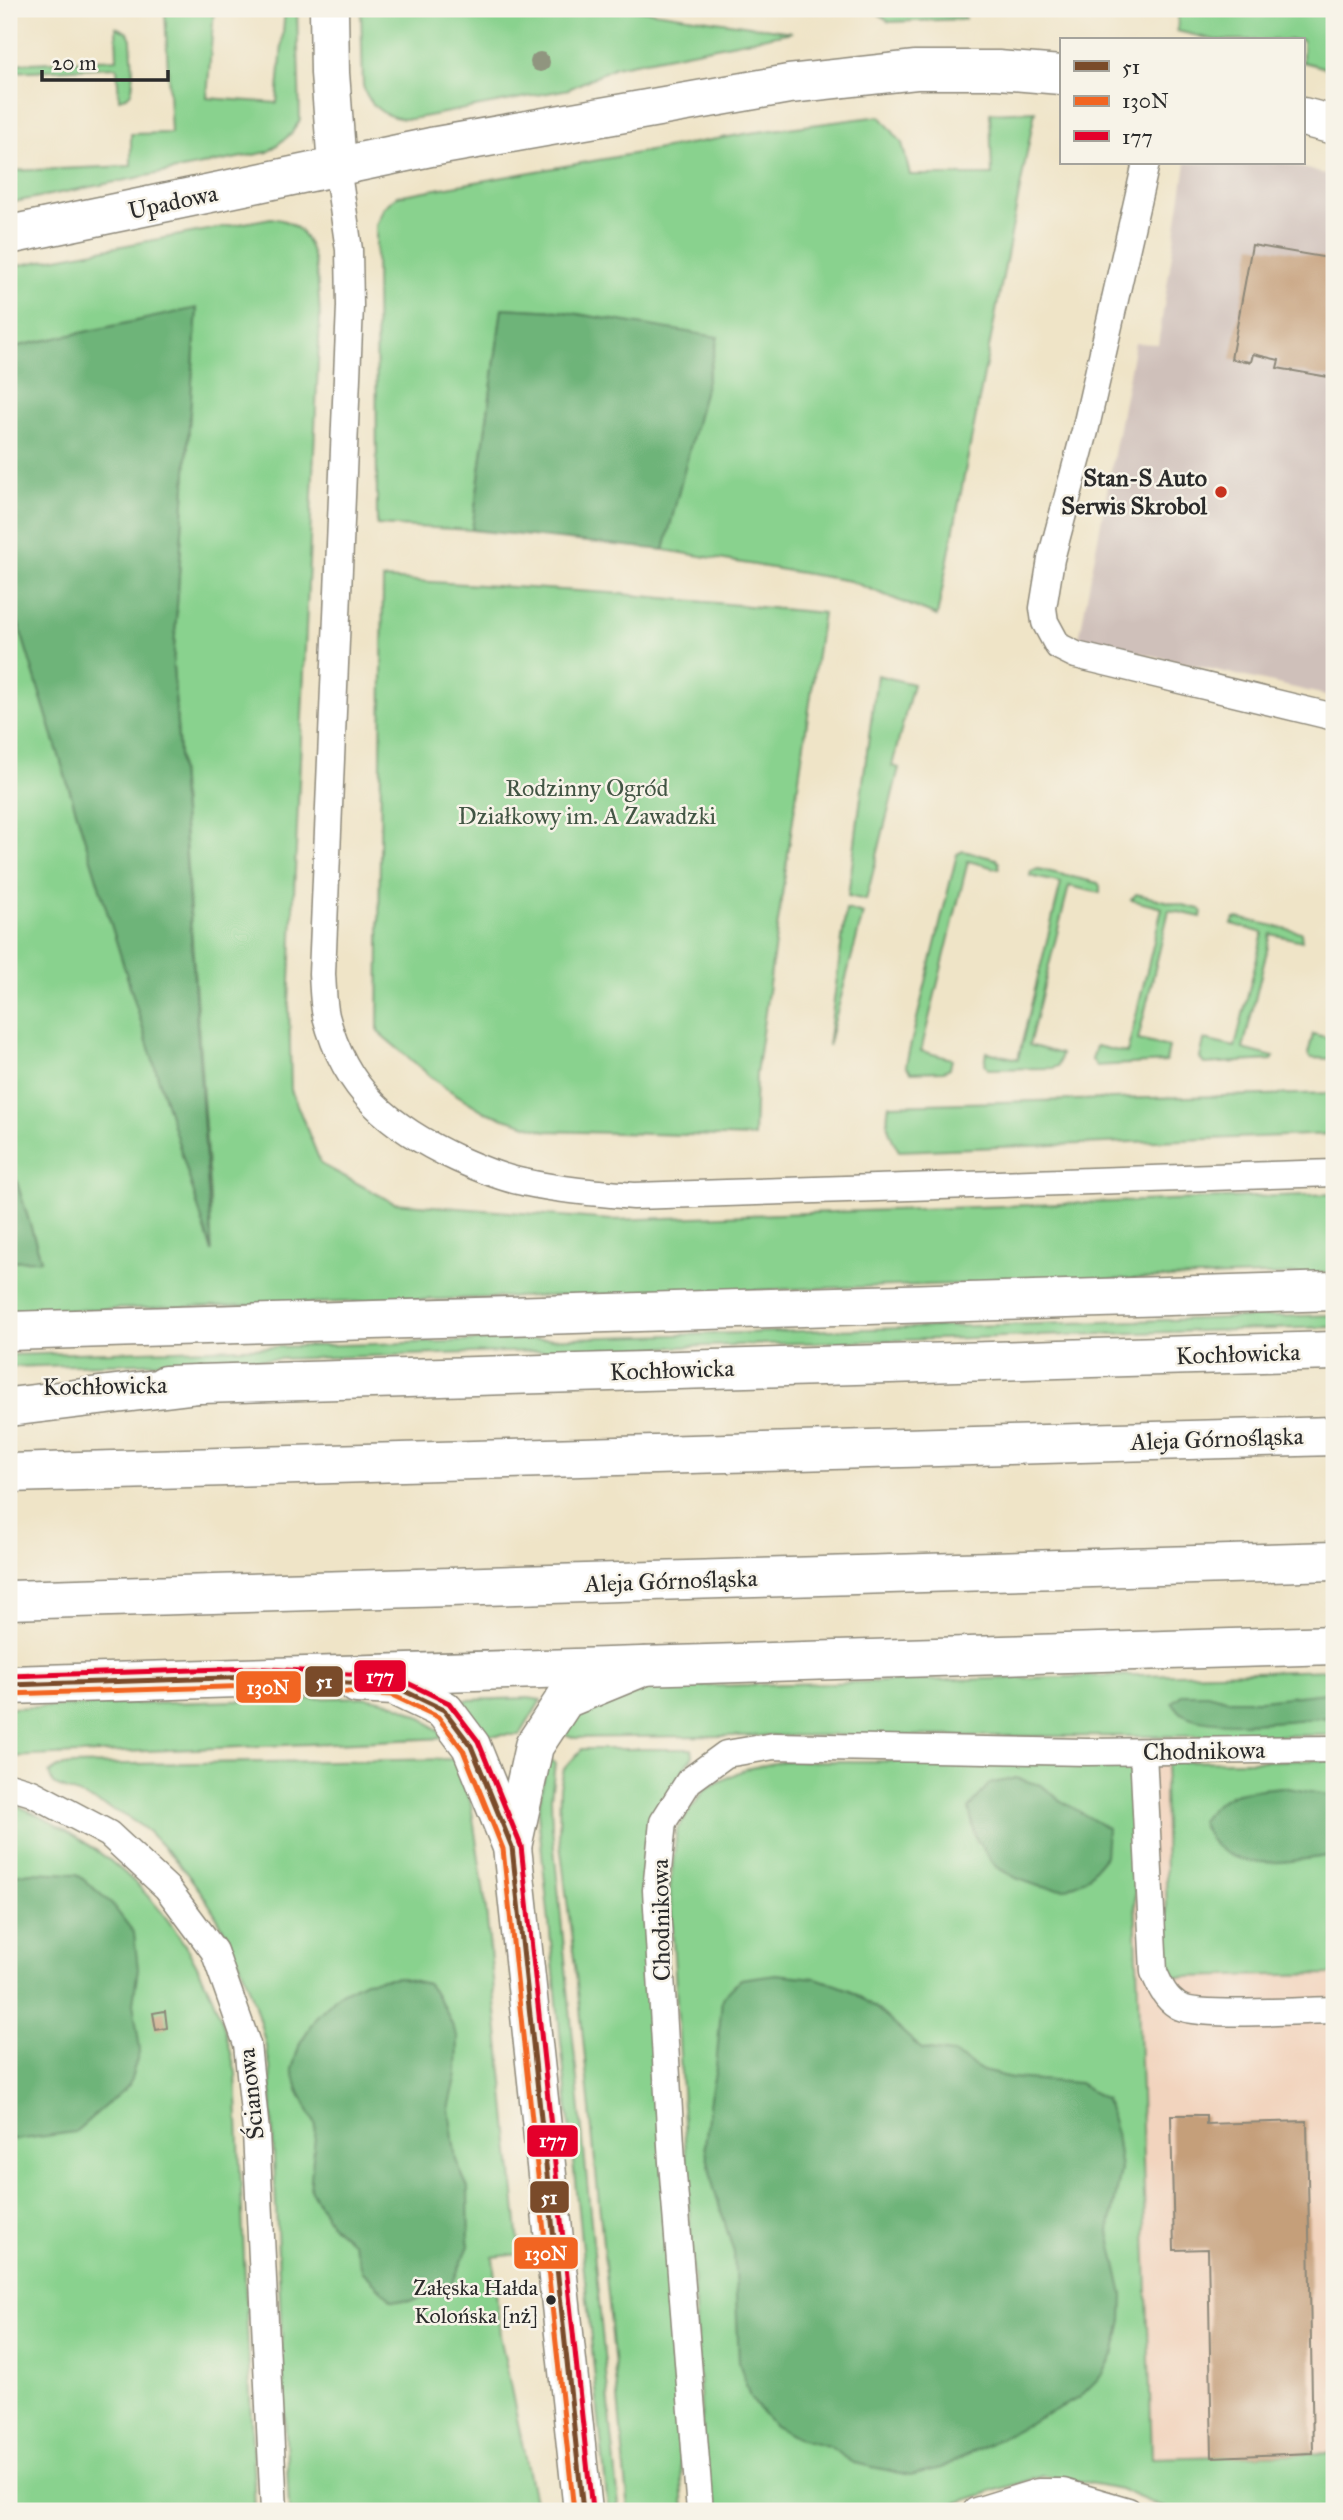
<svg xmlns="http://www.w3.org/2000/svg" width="1343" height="2520" viewBox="0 0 1343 2520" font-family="'IM FELL Great Primer',serif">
<rect width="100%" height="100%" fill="#f7f3e8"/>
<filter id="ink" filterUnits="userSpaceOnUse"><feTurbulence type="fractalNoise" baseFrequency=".0143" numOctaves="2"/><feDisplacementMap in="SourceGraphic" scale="14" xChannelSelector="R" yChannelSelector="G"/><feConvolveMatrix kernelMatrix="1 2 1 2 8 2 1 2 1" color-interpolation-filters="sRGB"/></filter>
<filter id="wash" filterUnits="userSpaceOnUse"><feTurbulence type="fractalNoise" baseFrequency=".00686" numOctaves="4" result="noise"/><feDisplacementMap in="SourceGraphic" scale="28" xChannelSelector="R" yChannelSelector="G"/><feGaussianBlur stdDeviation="1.57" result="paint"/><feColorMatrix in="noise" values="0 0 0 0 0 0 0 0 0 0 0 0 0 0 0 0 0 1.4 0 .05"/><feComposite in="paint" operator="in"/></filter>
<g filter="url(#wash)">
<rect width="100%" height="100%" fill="#efe4c7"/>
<path fill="#f2d4be" d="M1334,1760v693l-182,5 -21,-696z"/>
<path fill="#cfc0ba" d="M1186,163h96l52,13v521l-255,-58 56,-296 23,1z"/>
<g fill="#89d28e" stroke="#5a7e5c" stroke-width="2">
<path d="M165,9h49l-7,89 70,5 8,-94h12l3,111 -9,14 -23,18 -259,51v-32l122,-5v-32l40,-1z"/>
<path d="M361,9h272l159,23 -177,35 -46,22 -157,30c-23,1 -42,-10 -49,-33z"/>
<path d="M1179,9h155v61l-31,-8v-22h-88l-38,-9z"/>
<path d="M876,12l89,4v3l-76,3z"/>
<path d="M116,27l12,6 3,6c0,11 5,48 -1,55 -2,3 -8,4 -11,5l-2,-32 -108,5v-8l108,-5z"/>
<path d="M1035,111l-98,505 -87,-35 -186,-31 53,-212 -158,-27 -57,-3 -30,222 -95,-5 -1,-300 8,-18 13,-11 353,-63 130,-17 22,27 8,32h82l-2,-62z"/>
<path d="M271,218c5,1 12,2 16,4 33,13 31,68 33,97l-31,685 2,86 30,74 73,39 218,17 722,-26v79l-1325,39v-51l32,-2 -32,-102v-564l202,656 -1,-52 -37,-532 24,-356 -188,39v-81z"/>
<path d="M383,579l227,14 213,20 -67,461 -2,63 -208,-6 -61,-19 -44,-27 -63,-53z"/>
<path d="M877,675l36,9 -21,82 7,2 -33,132 -18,-4z"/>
<path d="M963,851l33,8 3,4v6l-31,-8 -47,190 31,8 -2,9 -6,3 -33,1 -5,-6 1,-6 50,-206z"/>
<path d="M1038,869l60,14 2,3v7l-31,-7 -40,159 32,9 -3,12 -5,2 -65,1 -3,-6 2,-11 31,7 43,-176 -31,-7 1,-5z"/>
<path d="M1136,894l63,15 3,2 -1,6 -32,-7 -31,130 31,7 -3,15 -70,4 -4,-6 4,-14 31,7 35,-145 -31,-8z"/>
<path d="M846,909l17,5 -35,132z"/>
<path d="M1238,918l63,14 1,9 -31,-7 -28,115 31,8 -2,3 -68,4 -4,-6 4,-18 31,7 28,-114 -31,-9 2,-5z"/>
<path d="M1313,1034l21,5v20l-24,-1 -2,-4z"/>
<path d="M1334,1093v41l-435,17c-10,-16 -14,-27 -10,-46z"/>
<path d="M1334,1315v12l-1325,40v-12z"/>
<path d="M1334,1670v65c-253,4 -506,-3 -759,3l-13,-5 30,-29 41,-16z"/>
<path d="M363,1697c35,4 58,17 83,41l-437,19v-49z"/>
<path d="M528,1698l13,2 -21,35h-34l-22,-28 1,-7z"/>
<path d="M582,1749h110l1,7c-16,23 -35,49 -43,76 -9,28 -2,79 -2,109l36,570h-55l-49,-503 -21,-174 1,-47 4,-18z"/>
<path d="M547,1757l8,6 -4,35 1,29 67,678 -11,3 -70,-695z"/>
<path d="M458,1759l13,45 14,96 35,354 -27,3 7,78 36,176h-247l-19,-445c-15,-80 -46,-156 -103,-215 -6,-6 -12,-13 -18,-19 -28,-22 -65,-35 -96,-48l-4,-11 9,-6 12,-2z"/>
<path d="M1334,1760v214l-158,3 -8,-12 -4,-177 4,-26z"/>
<path d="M785,1761l346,1 21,696 182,-5v58h-163l-52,-22 -40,-8 -36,-5 -113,35h-215l-9,-17 -36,-606 7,-59 28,-40 40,-20z"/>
<path d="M9,1802c104,44 170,108 211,214 7,18 11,38 16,57l19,438h-246z"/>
</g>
<g fill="#6eb479" stroke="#4c7052" stroke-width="2">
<path d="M197,308l-24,357 39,587 -203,-659v-245z"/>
<path d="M502,308l57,3 159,26 -54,213 -192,-20z"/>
<path d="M9,1157l32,103 -32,1z"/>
<path d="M1334,1692v25c-32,2 -126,14 -151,-3 -4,-2 -8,-9 -11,-12l11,-8h24l23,6h31z"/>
<path d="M1016,1778l25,7 19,15 47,28 -2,28 -18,22 -21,11 -25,-2 -25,-9 -20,-11 -20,-28 -7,-30 20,-25z"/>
<path d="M1281,1787l53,9v59c-45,6 -115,24 -133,-34 22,-32 45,-30 80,-34z"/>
<path d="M30,1872l47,2 34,29 23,30 4,36 -5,34 7,46 -11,36 -54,47 -59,8 -7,-3v-261z"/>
<path d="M776,1974l40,4 34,12 27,19 45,40 30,4 31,18 29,7 67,5 27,17 10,33 5,37 -12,62 14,63 -1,25 -7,31 -12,23 -24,24 -138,70 -31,7 -56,-12 -26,-17 -31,-8 -23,-12 -24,-28 -11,-36 -5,-109 -21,-68 -8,-39 5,-48 6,-30 6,-70 19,-19z"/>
<path d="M398,1977l30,7 17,25 13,29 -1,36 -8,35 7,51 12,28 1,58 -20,45 -37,10 -20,-1 -29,-28 -10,-29 -21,-17 -22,-37 6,-63 -18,-36 -6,-21 8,-26 17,-27 22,-22 26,-13z"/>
</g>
<g id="blocks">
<g fill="#c59f7a">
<path d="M1110,9h48l-1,7 -47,-4z"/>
<path d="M1252,245l82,14v119l-57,-10 2,-8 -26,-6 -2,8 -20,-3z"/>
<path d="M165,2011l2,17 -11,2 -3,-17z"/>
<path d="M1171,2115h35v9l101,-3 6,332 -101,4 -4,-208 -34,1z"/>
</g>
</g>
</g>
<g filter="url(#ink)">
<use href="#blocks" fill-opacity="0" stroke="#8d8879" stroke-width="2"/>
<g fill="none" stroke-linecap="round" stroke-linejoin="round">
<defs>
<g id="lane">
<path d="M1146,163l-61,268 -34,128 -8,49 2,14 13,24 18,9 258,62"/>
<path d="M337,166l12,84 1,56 -28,668c1,14 1,29 4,42 19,75 65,112 132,143 20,9 43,19 65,23 37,8 74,11 111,14l700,-23"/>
<path d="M1143,1752l11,220c6,14 11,26 24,34 19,12 128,4 156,4"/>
<path d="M9,1786l23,7 77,41 58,54 47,63 33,93 9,88 18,379"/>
<path d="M700,2511l-28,-349 -16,-272 7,-68 26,-41 37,-27 48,-8 313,6 247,-3"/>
<path d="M976,2511l62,-19h25l65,19"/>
</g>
<g id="street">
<path d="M329,9l1,64 7,93"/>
<path d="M1303,117l31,8"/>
<path d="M9,235l422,-88 358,-63 127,-14h82l63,5"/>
<path d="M9,1331l1325,-40"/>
<path d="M357,1684l37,2 50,24 27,36 41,101 71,664"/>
<path d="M512,1847l22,-101 31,-47 80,-33"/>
</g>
<g id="secondary">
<path d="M165,1385l1169,-34"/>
<path d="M9,1685l1325,-40"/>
</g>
<g id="highway">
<path d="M9,1407l189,-23"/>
<path d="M9,1473l1325,-37"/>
<path d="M9,1600l1325,-39"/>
</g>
</defs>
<use href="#lane" stroke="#8d8879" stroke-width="29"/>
<use href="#street" stroke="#8d8879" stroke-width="41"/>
<use href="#secondary" stroke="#8d8879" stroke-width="41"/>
<use href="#highway" stroke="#8d8879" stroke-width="41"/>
<use href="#lane" stroke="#fff" stroke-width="26"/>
<use href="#street" stroke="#fff" stroke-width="38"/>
<use href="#secondary" stroke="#fff" stroke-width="38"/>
<use href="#highway" stroke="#fff" stroke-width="38"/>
<defs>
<path id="bus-1" d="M9,1685l246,-8 139,9 50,24 27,36 41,101 71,664"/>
<path id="bus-2" d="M9,1694l246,-8 137,9 46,22 25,33 40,99 71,662"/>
<path id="bus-3" d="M9,1676l246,-8 140,9 54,26 29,38 43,105 71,664"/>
</defs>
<use href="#bus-1" stroke="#f7f3e8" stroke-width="10"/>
<use href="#bus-2" stroke="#f7f3e8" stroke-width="10"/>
<use href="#bus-3" stroke="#f7f3e8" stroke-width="10"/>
<use href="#bus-1" stroke="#7a4b2a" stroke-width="5"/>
<use href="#bus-2" stroke="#f26522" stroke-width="5"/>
<use href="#bus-3" stroke="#e4002b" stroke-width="5"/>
</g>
<circle fill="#90957f" cx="540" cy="62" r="10"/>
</g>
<circle fill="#c8321e" stroke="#f7f3e8" stroke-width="2.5" cx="1221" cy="492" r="7"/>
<circle fill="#2b2b2b" stroke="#f7f3e8" stroke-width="2.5" cx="551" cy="2300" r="6"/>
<g text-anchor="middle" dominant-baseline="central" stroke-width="5" stroke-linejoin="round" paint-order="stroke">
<g font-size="22" fill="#2b2b2b" stroke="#f7f3e8" text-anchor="end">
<text x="538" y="2287">Załęska Hałda<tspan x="538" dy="28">Kolońska [nż]</tspan></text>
</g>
<g font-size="24" fill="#2b2b2b" stroke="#f7f3e8">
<text transform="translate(173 202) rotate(-12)">Upadowa</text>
<text transform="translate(1238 1354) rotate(-2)">Kochłowicka</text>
<text transform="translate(672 1370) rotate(-2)">Kochłowicka</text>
<text transform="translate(105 1386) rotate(-1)">Kochłowicka</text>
<text transform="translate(1217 1439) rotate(-2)">Aleja Górnośląska</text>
<text transform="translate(671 1581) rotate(-2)">Aleja Górnośląska</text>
<text transform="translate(1204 1751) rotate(-1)">Chodnikowa</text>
<text transform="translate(661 1920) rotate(-91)">Chodnikowa</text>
<text transform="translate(251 2094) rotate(-96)">Ścianowa</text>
</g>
<g font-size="24" font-weight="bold" fill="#2b2b2b" stroke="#f7f3e8" text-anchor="end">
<text x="1207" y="478">Stan-S Auto<tspan x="1207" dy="28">Serwis Skrobol</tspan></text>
</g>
<g font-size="24" fill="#425544" stroke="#f7f3e8">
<text x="587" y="788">Rodzinny Ogród<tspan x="587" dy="28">Działkowy im. A Zawadzki</tspan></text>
</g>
</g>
<g stroke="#f7f3e8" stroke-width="2.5">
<rect x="353" y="1659" width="54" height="34" rx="7" fill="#e4002b"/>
<rect x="304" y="1665" width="40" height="33" rx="7" fill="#7a4b2a"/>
<rect x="235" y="1670" width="67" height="34" rx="7" fill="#f26522"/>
<rect x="526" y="2124" width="53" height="34" rx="7" fill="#e4002b"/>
<rect x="529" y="2180" width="41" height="34" rx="7" fill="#7a4b2a"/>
<rect x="513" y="2236" width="66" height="34" rx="7" fill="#f26522"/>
</g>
<g font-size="19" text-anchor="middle" font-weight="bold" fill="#fff">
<text x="380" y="1683">177</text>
<text x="324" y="1688">51</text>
<text x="268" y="1694">130N</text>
<text x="553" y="2147">177</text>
<text x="549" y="2204">51</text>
<text x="546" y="2260">130N</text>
</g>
<rect width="1343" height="2520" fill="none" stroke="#f7f3e8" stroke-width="35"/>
<rect x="1060" y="38" width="245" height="126" fill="#f7f3e8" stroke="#a5a39c" stroke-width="2"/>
<rect x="1074" y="61" width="35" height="10" fill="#7a4b2a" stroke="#a5a39c" stroke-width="2"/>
<text x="1122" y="74" font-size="21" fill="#2b2b2b">51</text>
<rect x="1074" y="96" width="35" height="10" fill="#f26522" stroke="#a5a39c" stroke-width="2"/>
<text x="1122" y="108" font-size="21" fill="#2b2b2b">130N</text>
<rect x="1074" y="131" width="35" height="10" fill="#e4002b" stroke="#a5a39c" stroke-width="2"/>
<text x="1122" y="144" font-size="21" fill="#2b2b2b">177</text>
<path d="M42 70v10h126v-10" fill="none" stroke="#2b2b2b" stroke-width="3.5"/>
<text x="52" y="70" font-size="21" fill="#2b2b2b" stroke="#f7f3e8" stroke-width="5" paint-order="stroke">20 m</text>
</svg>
